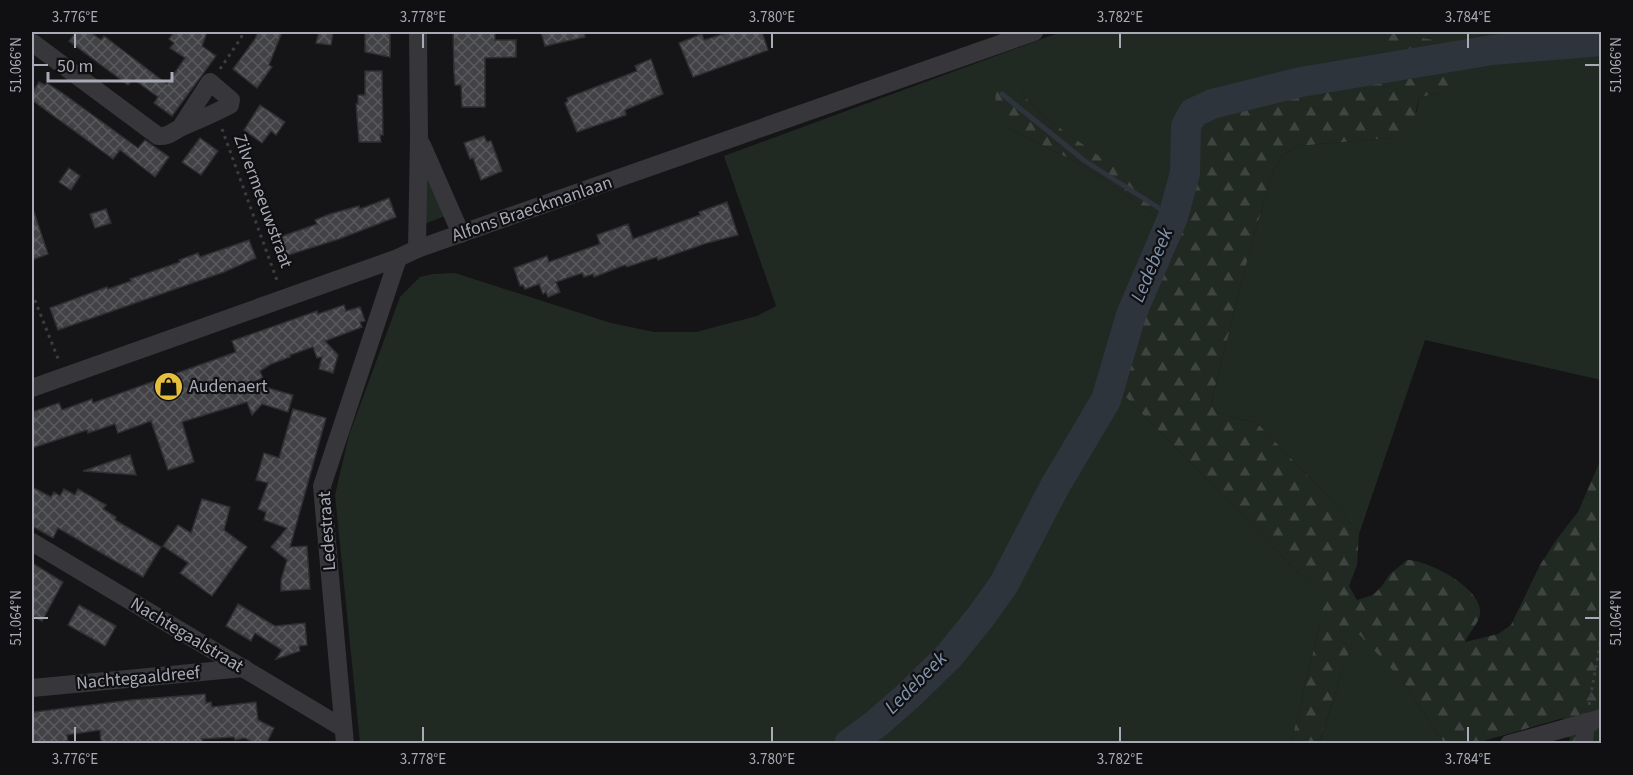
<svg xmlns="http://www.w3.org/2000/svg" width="1633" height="775" viewBox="0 0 1633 775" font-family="'Source Sans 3',sans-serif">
<defs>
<pattern id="forest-firs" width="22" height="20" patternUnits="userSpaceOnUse" patternTransform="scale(1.5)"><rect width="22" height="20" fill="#212923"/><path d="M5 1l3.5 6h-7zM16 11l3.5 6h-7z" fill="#3e4541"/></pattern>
<pattern id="building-cross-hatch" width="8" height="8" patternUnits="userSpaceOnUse" patternTransform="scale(1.5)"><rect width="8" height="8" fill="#424246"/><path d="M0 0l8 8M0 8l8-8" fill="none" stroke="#5a5b5e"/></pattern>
</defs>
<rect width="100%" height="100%" fill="#151517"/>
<g fill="#212923">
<path d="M1061,32h319l6,24 -117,25 -60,18 -32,47 1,25 -9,36 -130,-94 -18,-21 -13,36 74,37 80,55 -64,163 18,4 204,208v29l-29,119h-931l-25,-248 14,-60 51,-138 20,-20 13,-3 22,-1 156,50 43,9h42l61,-16 19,-10 -52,-150z"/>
<path d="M1399,32h202v348l-176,-40 -66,194 -22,-28 -81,-84 -23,-4 -16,-5 -6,-10 41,-161 21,-71 9,-15 15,-10 93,-8 27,-27 2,-14 21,-4 -25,-56h-15z"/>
<path d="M424,166l21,50 -18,7h-2z"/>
<path d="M1356,630l45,49 43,64 -125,1z"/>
</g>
<path fill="url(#forest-firs)" d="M1380,32h19l2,5h14l31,5 7,30 -2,15 -11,6 -21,4 -6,29 -5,8 -18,4 -93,8 -15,10 -9,15 -21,71 -41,161 6,10 16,5 23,4 81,84 22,28 -2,31 -8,21 8,14 16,-5 9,-9 7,-11 18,-15c21,0 77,29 73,54 -1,9 -12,20 -15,28l33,-8 13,-9 29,-60 17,-26 21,-27 23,-53v284h-42l11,-3 -7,-22 -87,25h-32l-43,-64 -45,-48 -37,112h-28l29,-119v-29l-204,-208 -18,-4 64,-163 -80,-55 -74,-37 -13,-19 1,-20 5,-6 20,9 18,21 130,93 9,-35 -1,-25 3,-21 10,-17 19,-9 60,-18 116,-24z"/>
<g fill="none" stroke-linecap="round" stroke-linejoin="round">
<path stroke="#2e343c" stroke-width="5" d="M1002,94l83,67 88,56"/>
<path stroke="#2e343c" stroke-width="30" d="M849,744l27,-20 32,-28 41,-40 33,-41 22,-31 51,-98 51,-86 25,-85 42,-98 12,-44 1,-47 7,-13 19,-9 89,-22 191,-32 110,-9"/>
</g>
<g fill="url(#building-cross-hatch)" stroke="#2f2f32" stroke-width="1.5">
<path d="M76,32h14l11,8 3,-4 63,48 18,-26 -15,-10 4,-5 -5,-4 5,-7h33l-5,14 14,10 -44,60 -18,-13 4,-6 -25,-18 -5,6 -59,-44z"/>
<path d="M258,32h24l-13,33 3,2 -15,21 -24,-19 22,-30z"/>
<path d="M319,32h14l-2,13 -15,-2z"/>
<path d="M365,32h25v25l-25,-5z"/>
<path d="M453,32h42v8h21v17l-31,1v49h-23l-1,-22h-6l-1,-12z"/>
<path d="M541,32h43l1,5 -40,9z"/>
<path d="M730,32h32l6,18 -75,27 -14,-34 23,-9 2,6z"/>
<path d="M651,59l12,35 -38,16 1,5 -49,17 -12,-29 3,-2 -1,-3 70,-27 -2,-5z"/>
<path d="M365,71h17l1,64h-3l1,7h-22l-3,-38h2v-9h7z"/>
<path d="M39,82l6,3 2,-2 14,9 77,56 7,-8 24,17 -14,20 -35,-27 -7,9 -81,-59v-7z"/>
<path d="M260,105l25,17 -9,13 -5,-4 -9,12 -18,-13z"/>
<path d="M484,136l3,6 4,-1 11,30 -21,9 -8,-22 -3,1 -6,-16z"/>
<path d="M200,138l18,13 -17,24 -19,-13z"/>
<path d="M69,168l11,8 -9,14 -12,-8z"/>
<path d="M389,198l7,19 -57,22 -57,18 -5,-19 40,-14 -2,-4 15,-6 29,-8 1,3z"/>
<path d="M727,202l11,33 -31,8 -49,17 -1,-3 -30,10 -2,-2 -31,12 -1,-3 -9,3 -2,-4 -26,9 4,10 -12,5 -2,-5 -3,2 -4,-10 -14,5 -2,-4 -3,1 -6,-18 33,-12 2,6 51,-18 -3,-9 31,-11 5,15 67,-24 -1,-3z"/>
<path d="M106,209l5,14 -16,5 -5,-14z"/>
<path d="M32,212h2l14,42 -16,6z"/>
<path d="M249,240l7,18 -32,14 -166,58 -8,-22 57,-21 1,2 23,-8 -1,-2 50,-17 -1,-2 19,-7 2,4z"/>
<path d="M344,305l2,6 14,-4 5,14 -5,1 2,5 -37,14 13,14 -5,18 -14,-4 3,-12 -5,1 -4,-11 -23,8v2l-19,7 -11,7 3,7 -13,5 43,12 -5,17 -26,-8 -10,11 -5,-13 -65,20 12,40 -26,8 -17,-49 -33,12 -3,-9 -27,9 -1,-3 -55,18v-36l27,-9 3,7 30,-11 1,4 143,-51 -4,-11 85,-30 1,3z"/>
<path d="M293,409l33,9 -36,129 17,-1 3,43 -29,2v-11l6,-20 -16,-13 16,-19 -23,-8 2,-8 -8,-3 10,-26 -12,-3 8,-27 15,5z"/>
<path d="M130,455l6,20 -53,-4z"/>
<path d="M32,487l19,10 3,-5 6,4 4,-7 11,6 3,-6 28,16 -3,4 13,8 -1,3 46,27 -18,30 -85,-49 -5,10 -21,-12z"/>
<path d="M202,499l28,8 -6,23 23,17 -35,49 -32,-23 8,-10 -25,-17 15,-21 13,8z"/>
<path d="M32,563l31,19 -21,39 -10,-5z"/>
<path d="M238,604l37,22 30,-3 2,22 -8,1 1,5 -24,8 6,-9 -27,-17 -4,8 -25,-15z"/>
<path d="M79,605l37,21 -11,20 -37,-21z"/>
<path d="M205,694l1,9 5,-1 1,5 44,-5 2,18 16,8 -8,16h-10l-11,-6 -10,2 -1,-3 -32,2 1,5h-102l-1,-14 -33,5 1,6 -36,3v-31l2,-1 97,-12z"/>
</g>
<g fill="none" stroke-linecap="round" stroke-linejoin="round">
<g stroke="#3c3d42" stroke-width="3" stroke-dasharray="3 4.5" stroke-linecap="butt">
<path d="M220,69l21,-31 2,-6"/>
<path d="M222,129l56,154"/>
<path d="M32,293l27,68"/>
<path d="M1589,705l13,-72"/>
</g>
<g stroke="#36363b" stroke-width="18">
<path d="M33,43l125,93c10,1 14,-4 22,-8 17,-8 34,-14 50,-23l1,-5 -21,-18 -29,45"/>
<path d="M422,145l39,89"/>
<path d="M417,249l2,-112 -1,-105"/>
<path d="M32,388l366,-130 19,-9 617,-217"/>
<path d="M32,542l311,186"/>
<path d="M32,688l212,-20"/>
<path d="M345,744l-23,-258 76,-228"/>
<path d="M1509,744l93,-26"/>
<path d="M1584,744l2,-22"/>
</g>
</g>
<path fill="none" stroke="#a8aab6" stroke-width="2" d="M75,33v15M423,33v15M772,33v15M1120,33v15M1468,33v15M33,65h15M1585,65h15M33,618h15M1585,618h15M75,727v15M423,727v15M772,727v15M1120,727v15M1468,727v15"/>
<defs>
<symbol id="shop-disc" viewBox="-11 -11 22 22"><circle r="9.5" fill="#e6c03d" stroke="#101012"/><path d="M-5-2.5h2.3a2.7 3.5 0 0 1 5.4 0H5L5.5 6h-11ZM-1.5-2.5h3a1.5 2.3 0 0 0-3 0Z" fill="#111"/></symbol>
</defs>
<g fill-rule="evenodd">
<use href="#shop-disc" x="152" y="370" width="33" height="33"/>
</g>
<g text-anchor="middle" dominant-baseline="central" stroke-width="4.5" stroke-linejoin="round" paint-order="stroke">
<g font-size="18" fill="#a8aab6" stroke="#101012">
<text transform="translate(263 201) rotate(70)">Zilvermeeuwstraat</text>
<text transform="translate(532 209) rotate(-19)">Alfons Braeckmanlaan</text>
<text transform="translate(327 531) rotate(-94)">Ledestraat</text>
<text transform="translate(187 635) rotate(31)">Nachtegaalstraat</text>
<text transform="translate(138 678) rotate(-5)">Nachtegaaldreef</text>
</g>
<g font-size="18" fill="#a8aab6" stroke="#101012" text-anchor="start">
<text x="189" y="386">Audenaert</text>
</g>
<g font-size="20" font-style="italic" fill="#8094af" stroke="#101012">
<text transform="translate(1152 265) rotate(-67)">Ledebeek</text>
<text transform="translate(916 683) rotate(-45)">Ledebeek</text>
</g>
</g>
<rect width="1633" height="775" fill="none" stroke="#101012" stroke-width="66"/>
<path d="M48 72v9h124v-9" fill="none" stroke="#a8aab6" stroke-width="3"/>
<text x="57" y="72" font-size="18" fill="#a8aab6" stroke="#101012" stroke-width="4.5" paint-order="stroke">50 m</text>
<rect x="33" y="33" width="1567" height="709" fill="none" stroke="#a8aab6" stroke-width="2"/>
<g font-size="15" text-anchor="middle" fill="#a8aab6">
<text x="75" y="22">3.776°E</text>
<text x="423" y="22">3.778°E</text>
<text x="772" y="22">3.780°E</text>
<text x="1120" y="22">3.782°E</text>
<text x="1468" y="22">3.784°E</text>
<text transform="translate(16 65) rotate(-90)" y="5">51.066°N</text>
<text transform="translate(1616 65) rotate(-90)" y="5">51.066°N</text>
<text transform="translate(16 618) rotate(-90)" y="5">51.064°N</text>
<text transform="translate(1616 618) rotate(-90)" y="5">51.064°N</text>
<text x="75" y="764">3.776°E</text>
<text x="423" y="764">3.778°E</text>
<text x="772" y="764">3.780°E</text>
<text x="1120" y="764">3.782°E</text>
<text x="1468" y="764">3.784°E</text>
</g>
</svg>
